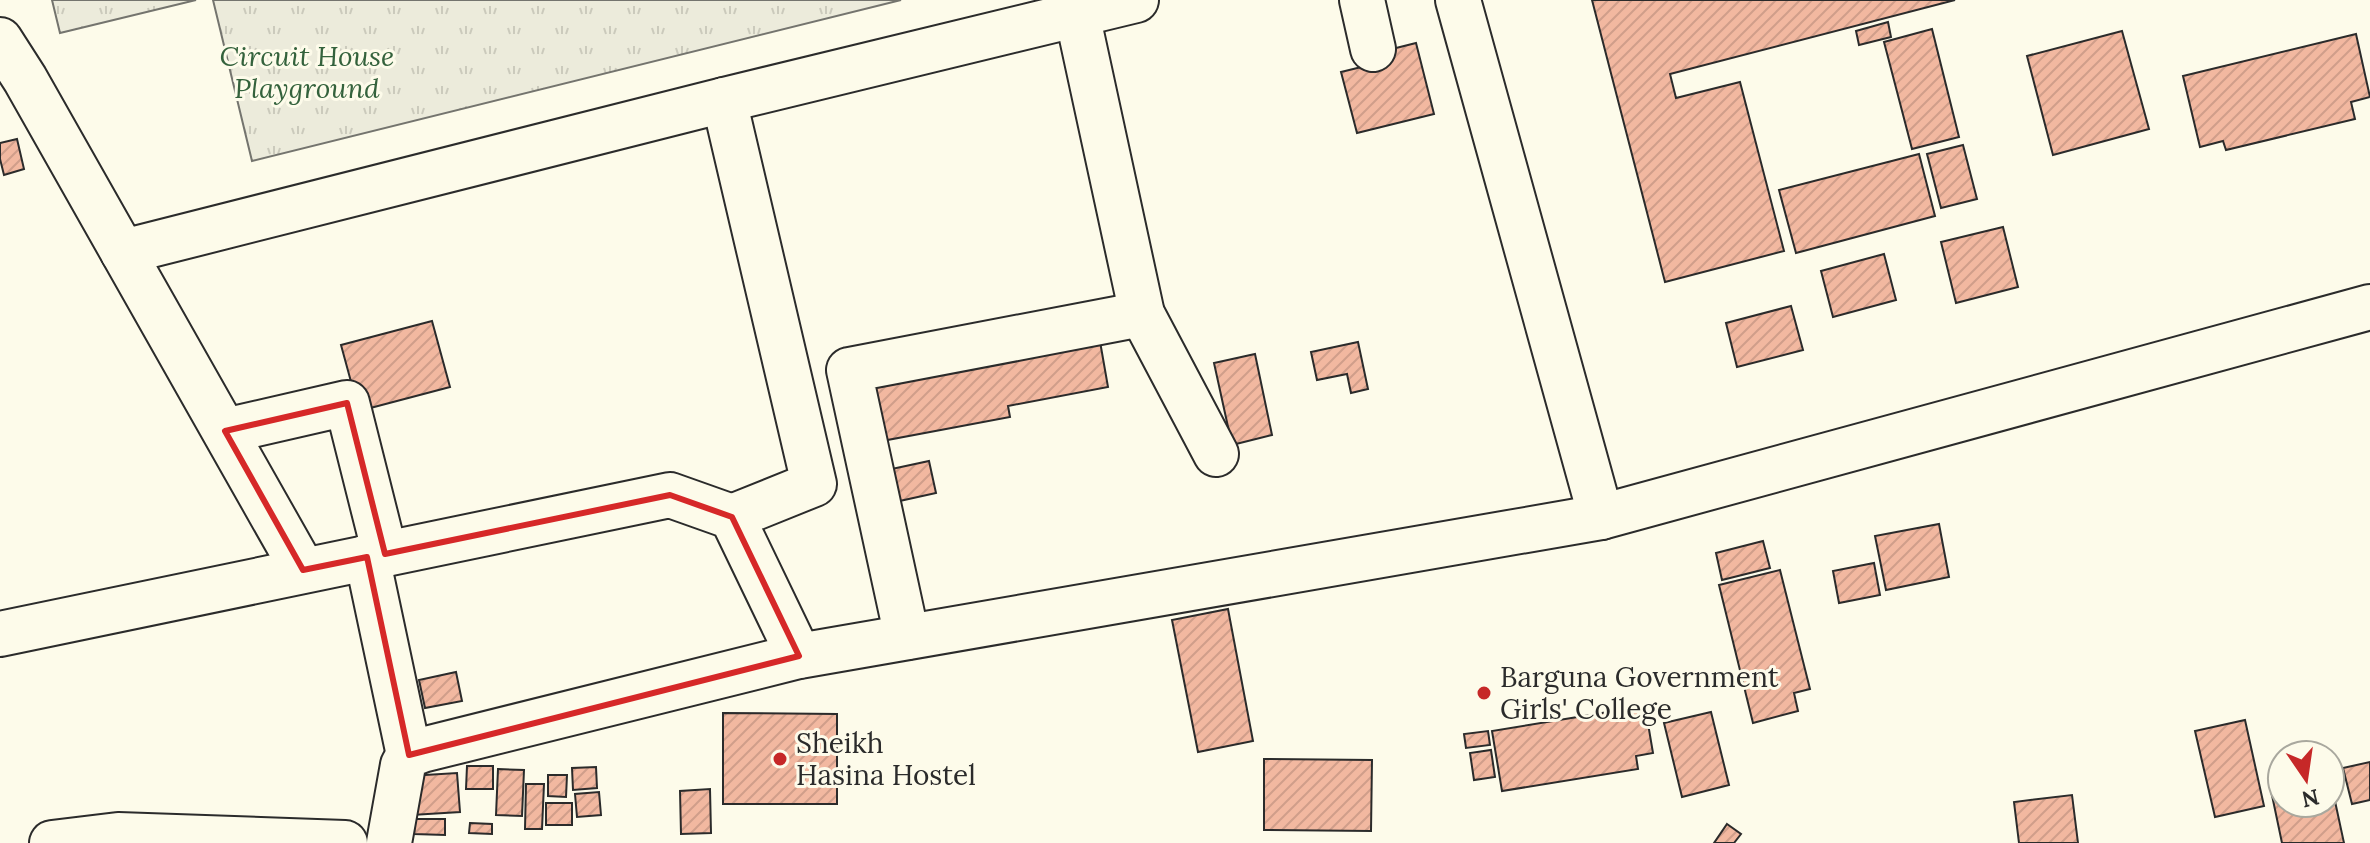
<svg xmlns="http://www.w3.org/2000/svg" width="2370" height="843" viewBox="0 0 2370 843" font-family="Lora,serif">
<defs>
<pattern id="park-tufts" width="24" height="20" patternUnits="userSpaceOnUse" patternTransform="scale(2)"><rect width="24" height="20" fill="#ecebdb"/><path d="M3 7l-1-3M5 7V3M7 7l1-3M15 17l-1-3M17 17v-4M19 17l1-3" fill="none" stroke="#cbcabc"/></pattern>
<pattern id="building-hatch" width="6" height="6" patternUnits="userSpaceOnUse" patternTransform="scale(2)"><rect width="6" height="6" fill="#f2b8a0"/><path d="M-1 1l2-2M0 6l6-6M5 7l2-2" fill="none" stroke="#d09e8a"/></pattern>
</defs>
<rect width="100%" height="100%" fill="#fdfbea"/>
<g fill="url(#park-tufts)" stroke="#74746e" stroke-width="2">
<path d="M52,0h144l-136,33z"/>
<path d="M213,0h688l-649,161z"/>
</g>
<g fill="url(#building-hatch)" stroke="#2b2b2b" stroke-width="2">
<path d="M1592,0h363l-285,74 6,24 64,-16 44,169 -119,31z"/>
<path d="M1888,22l3,15 -32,8 -3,-14z"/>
<path d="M1932,29l27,108 -47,12 -28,-107z"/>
<path d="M2122,31l27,98 -96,26 -26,-99z"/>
<path d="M2356,34l14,63 -19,5 4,17 -129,31 -3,-9 -23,6 -17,-71z"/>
<path d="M1416,43l18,71 -77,19 -16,-61 49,-12 -2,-10z"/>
<path d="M17,139l7,30 -20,6 -4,-16v-16z"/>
<path d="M1963,145l14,54 -36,9 -14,-54z"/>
<path d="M1919,154l16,62 -139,37 -17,-63z"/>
<path d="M2003,227l15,60 -62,16 -15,-61z"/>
<path d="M1884,254l12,46 -63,17 -12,-46z"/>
<path d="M1791,306l12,44 -66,17 -11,-44z"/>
<path d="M432,321l18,66 -91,24 -18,-66z"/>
<path d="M1098,330l10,57 -100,19 2,11 -128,24 -11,-57z"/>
<path d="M1358,342l10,47 -17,4 -4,-19 -30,6 -6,-28z"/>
<path d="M1255,354l17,81 -40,10 -18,-82z"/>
<path d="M929,461l7,32 -41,9 -8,-32z"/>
<path d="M1939,524l10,53 -63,13 -11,-54z"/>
<path d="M1763,541l7,27 -48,12 -6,-27z"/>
<path d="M1874,563l6,32 -41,8 -6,-32z"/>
<path d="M1780,570l30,119 -16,4 4,18 -45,12 -34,-138z"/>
<path d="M1228,609l25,132 -55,11 -26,-132z"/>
<path d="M456,672l6,29 -37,7 -6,-28z"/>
<path d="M1645,706l8,47 -17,3 2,13 -136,22 -10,-60z"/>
<path d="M1711,712l18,73 -47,12 -18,-74z"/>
<path d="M723,713l114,1v90h-114z"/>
<path d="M2245,720l19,86 -49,11 -20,-86z"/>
<path d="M1488,731l2,14 -24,3 -2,-14z"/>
<path d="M1491,750l4,27 -21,3 -4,-27z"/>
<path d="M1264,759l108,1 -1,71 -107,-1z"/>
<path d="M2370,762v38l-18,4 -9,-36z"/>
<path d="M467,766h26v23h-27z"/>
<path d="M596,767l1,21 -24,2 -1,-22z"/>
<path d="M498,769l26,1 -2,46 -26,-1z"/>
<path d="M457,773l3,39 -48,3 -3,-39z"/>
<path d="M548,775h19l-1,22 -18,-1z"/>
<path d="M2282,778v25h48v-25l14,65h-62l-13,-62z"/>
<path d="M526,784h18l-2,45h-17z"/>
<path d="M710,789l1,44 -30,1 -1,-43z"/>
<path d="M599,792l2,23 -24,2 -2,-23z"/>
<path d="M2072,795l6,48h-59l-5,-41z"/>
<rect x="546" y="803" width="26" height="22"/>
<path d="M415,819h30v16l-31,-1z"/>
<path d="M470,823l22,1v10l-23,-1z"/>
<path d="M1727,824l14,10 -7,9h-20z"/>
</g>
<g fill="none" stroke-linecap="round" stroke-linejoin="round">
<defs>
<g id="minor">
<path d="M1362,0l11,49"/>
<path d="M1458,0l143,517"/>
<path d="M1077,14l65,300 74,140"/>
<path d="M0,40l25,39 278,491"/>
<path d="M724,100l90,384 -82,33"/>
<path d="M123,252l601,-152 412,-100"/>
<path d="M225,431l122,-28 38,151"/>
<path d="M367,557l42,198"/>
<path d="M0,634l670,-139 62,22 67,139"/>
<path d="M907,637l-58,-267 293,-56"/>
<path d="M389,843l14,-78 6,-10 13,-5 377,-94 802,-139 769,-210"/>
</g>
<path id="major" d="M52,843l66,-8 227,8"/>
</defs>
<use href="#minor" stroke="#2b2b2b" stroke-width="48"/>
<use href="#major" stroke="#2b2b2b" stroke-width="48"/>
<use href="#minor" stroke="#fdfbea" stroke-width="44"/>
<use href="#major" stroke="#fdfbea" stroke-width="44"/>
</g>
<path fill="none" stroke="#d62828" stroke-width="6" stroke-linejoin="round" d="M347,403l38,151 285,-59 62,22 67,139 -390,99 -42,-198 -64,13 -78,-139z"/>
<g fill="#c62828" stroke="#fdfbea" stroke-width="3">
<circle cx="1484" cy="693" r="8"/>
<circle cx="780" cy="759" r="8"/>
</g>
<g text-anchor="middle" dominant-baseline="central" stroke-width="6" stroke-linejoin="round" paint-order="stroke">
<g font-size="28" font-style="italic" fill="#34623c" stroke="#fdfbea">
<text x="307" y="56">Circuit House<tspan x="307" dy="32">Playground</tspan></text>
</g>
<g font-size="28" fill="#2b2b2b" stroke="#fdfbea" text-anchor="start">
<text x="1500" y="677">Barguna Government<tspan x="1500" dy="32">Girls' College</tspan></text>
<text x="796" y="743">Sheikh<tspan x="796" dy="32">Hasina Hostel</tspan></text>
</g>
</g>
<g transform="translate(2306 779) rotate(167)"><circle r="38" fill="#fdfbea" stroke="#a9a89e" stroke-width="2"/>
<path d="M0-6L14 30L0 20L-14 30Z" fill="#c62828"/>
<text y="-12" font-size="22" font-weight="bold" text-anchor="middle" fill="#2b2b2b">N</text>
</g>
</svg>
